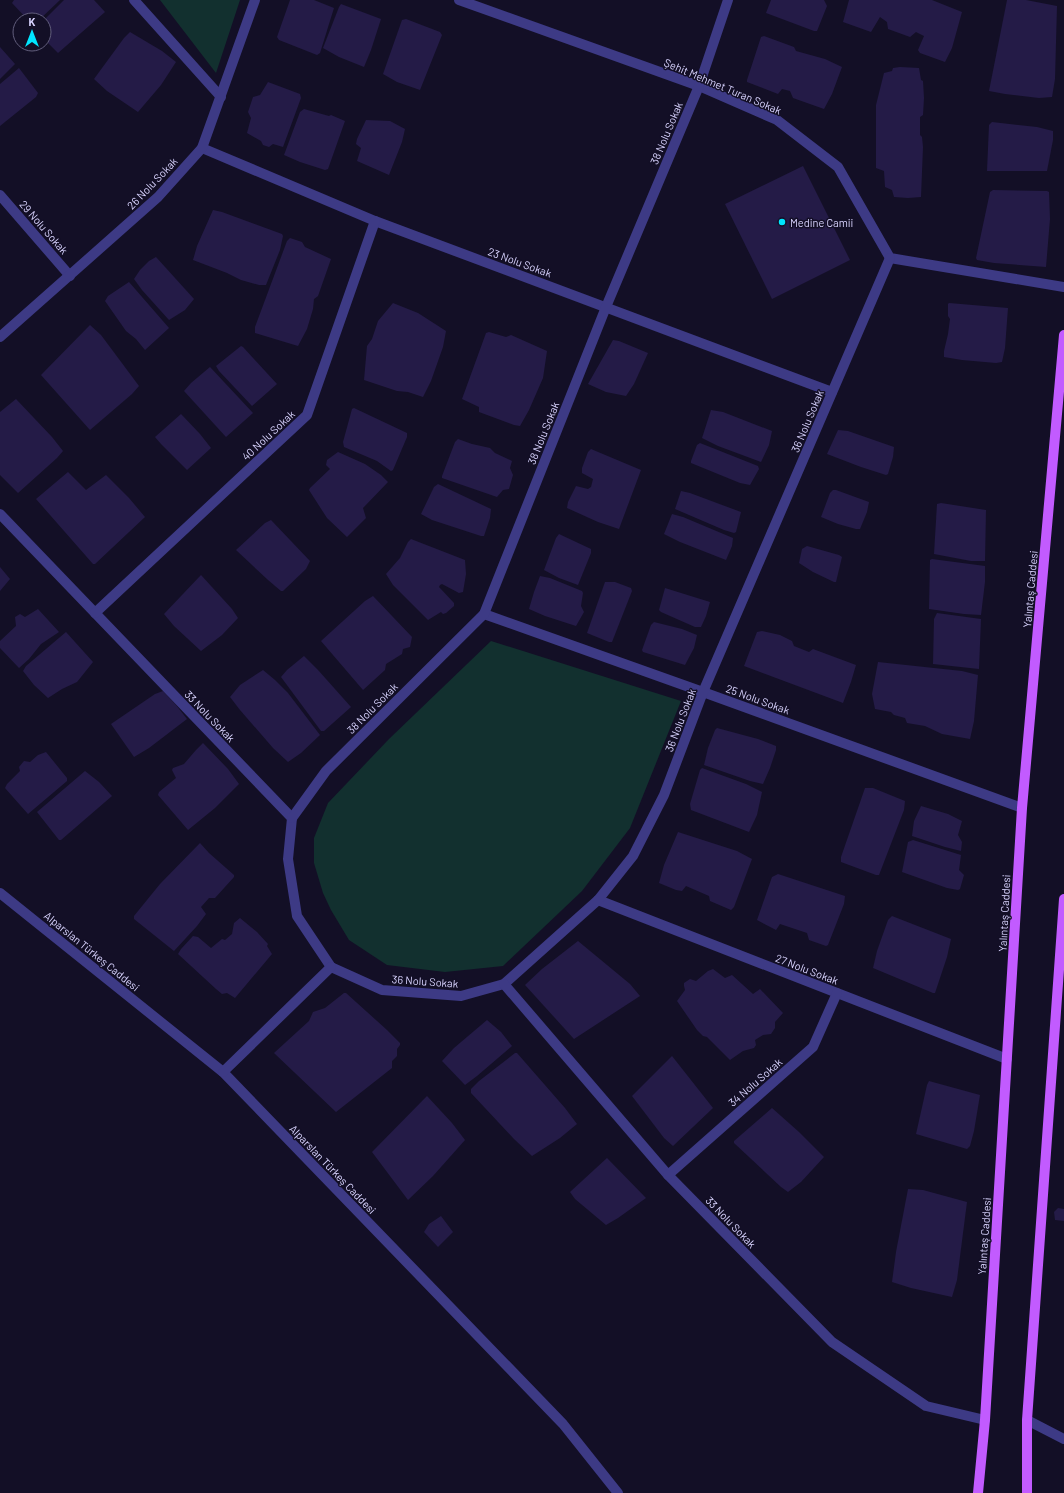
<svg xmlns="http://www.w3.org/2000/svg" width="1064" height="1493" viewBox="0 0 1064 1493" font-family="Barlow,sans-serif">
<rect width="100%" height="100%" fill="#130f26"/>
<g fill="#12302f">
<path d="M160,0h80l-24,73z"/>
<path d="M491,641l190,60 -51,127 -48,63 -79,75 -58,6 -58,-7 -38,-25 -18,-30 -8,-17 -9,-30v-25l14,-35 61,-64z"/>
</g>
<g fill="#241b47">
<path d="M14,0h46l-21,20h-11l-16,-17z"/>
<path d="M64,0h30l11,12 -47,41 -14,-14v-19z"/>
<path d="M290,0h24l20,8 -14,45 -3,2 -38,-15 -2,-3z"/>
<path d="M771,0h53l3,6 -10,25h-3l-48,-18z"/>
<path d="M849,0h83l30,12 -10,36 -7,14 -25,-9 -2,-3 6,-14 -8,-4 -6,5 -22,-8 -1,-7 -7,-5 -9,15 -28,-10z"/>
<path d="M1007,0h19l31,6 -2,73 -3,18 -13,1 -34,-4 -16,-3z"/>
<path d="M341,4l40,15 -10,31 -7,17 -25,-10 -16,-9 16,-41z"/>
<path d="M406,19l34,13 2,3 -22,55 -23,-8 -14,-8 19,-54z"/>
<path d="M130,32l32,19 14,11 -15,23 -23,27 -31,-21 -13,-12 30,-41z"/>
<path d="M764,36l30,11 2,4 29,8 17,8 -10,27 -8,15 -31,-11 -3,-7 -8,-2 -4,5 -31,-12v-2l14,-43z"/>
<path d="M0,47l15,17 -15,15z"/>
<path d="M900,67l19,1 2,12 2,1 1,17 -1,17 -3,2v18l2,2 1,10 -2,50 -13,1 -14,-1 -2,-7 -7,-3 -1,-16 -8,-3v-63l8,-32 8,-2 1,-3z"/>
<path d="M19,68l19,25 -2,4 -36,29v-42z"/>
<path d="M268,82l32,12 1,4 -18,49 -10,-3 -4,3 -6,-2 -2,-4 -14,-8 4,-15 -3,-6 5,-15 7,-2z"/>
<path d="M304,109l25,7 2,-1 14,6 -17,48 -3,1 -25,-8 -16,-7 16,-43z"/>
<path d="M366,120l24,1 15,8 -3,13 -13,33 -32,-14 4,-13 -5,-4 1,-5z"/>
<path d="M992,122l45,5 16,4v9l-6,31h-60l2,-46z"/>
<path d="M803,166l47,94 -78,39 -47,-95z"/>
<path d="M993,190l54,1 2,1 1,27 -4,48 -52,-4 -17,-3 -1,-2 14,-66z"/>
<path d="M213,210l9,2 60,22 1,2 -3,14 -14,35h-7l-18,-5 -14,-7 -34,-13 4,-14z"/>
<path d="M290,238l12,4 3,5 26,12 -13,37 -4,3 -1,10 -6,20 -9,17 -43,-13v-6l32,-86z"/>
<path d="M156,257l38,42 -9,11 -16,10 -27,-30 -8,-11 6,-9 9,-9z"/>
<path d="M129,282l40,46 -24,22 -9,-11 -10,-8 -21,-30 3,-5z"/>
<path d="M393,303l25,10 28,18 -3,16 -12,34 -8,16 -15,-5 -11,-1 -33,-11 3,-34 5,-7 6,-18z"/>
<path d="M949,303l59,5 -3,40 -3,14 -6,1 -34,-3 -18,-3v-6l4,-17 2,-15 -2,-3v-12z"/>
<path d="M90,325l11,10 38,51 -7,8 -42,36 -49,-55z"/>
<path d="M489,332l17,5 5,-2 36,16 -4,27 -14,32 -9,16 -6,-1 -35,-13v-5l-17,-8 24,-66z"/>
<path d="M613,340l6,1 29,12 -14,31 -8,12 -20,-4 -18,-8z"/>
<path d="M241,346l2,1 34,37 -25,22 -33,-35 -3,-5z"/>
<path d="M210,367l43,46 -27,24 -42,-46 7,-8z"/>
<path d="M16,399l36,38 11,14 -6,7 -39,35 -18,-18v-63z"/>
<path d="M354,408l53,25v4l-14,33 -2,1 -14,-10 -33,-14 -1,-5 9,-33z"/>
<path d="M711,410l12,2 49,19 -3,14 -8,17 -43,-16 -16,-8z"/>
<path d="M181,414l19,20 11,14 -24,22 -26,-26 -6,-7z"/>
<path d="M838,430l10,1 46,16 -1,10 -5,17 -2,1 -25,-8 -34,-13z"/>
<path d="M458,439l14,5 18,4 5,5 17,8 -2,7 3,7 -4,14 -6,1 -6,7 -55,-19v-2l13,-34z"/>
<path d="M700,443l58,23 1,3 -9,16 -10,-2 -49,-20v-2l6,-16z"/>
<path d="M591,449l50,21 -22,59 -21,-7 -31,-14 1,-6 8,-16 12,3 3,-2 2,-8 -11,-6v-5l6,-16z"/>
<path d="M338,452l27,12 16,11 7,7 -25,26 3,10 -19,19 -20,-19 -18,-28 1,-2 20,-19 -4,-4 1,-5z"/>
<path d="M68,472l18,18 20,-15 23,23 16,19 -50,47h-2l-57,-65z"/>
<path d="M438,484l53,25 -1,9 -6,18h-3l-49,-16 -11,-6 13,-27z"/>
<path d="M833,490h3l33,12 -2,10 -7,17h-4l-18,-5 -17,-7 9,-24z"/>
<path d="M681,491l9,2 51,19 -5,20 -2,1 -10,-3 -49,-21z"/>
<path d="M941,503l45,7 -1,51h-14l-37,-7 3,-50z"/>
<path d="M672,514l11,3 50,21 -1,8 -6,14 -46,-18 -16,-8z"/>
<path d="M271,520l39,41 -4,8 -23,22h-2l-13,-11 -32,-30 29,-27z"/>
<path d="M559,534l32,15v4l-13,32 -19,-7 -15,-8 12,-32z"/>
<path d="M411,539l54,21 1,14 -3,18 -4,1 -17,-9 -2,1 -1,2 15,16v3l-8,7 -3,1 -2,-2 -13,8 -35,-35 -7,-11 14,-16 8,-16z"/>
<path d="M807,546l32,9 3,2 -6,25h-2l-21,-10 -14,-9 3,-14z"/>
<path d="M932,559l53,7v16l-4,33 -17,-1 -35,-5 1,-49z"/>
<path d="M0,567l10,12 -10,12z"/>
<path d="M201,575l31,34 6,9 -16,17 -21,16 -27,-25 -10,-12z"/>
<path d="M540,576l10,2 32,13 1,2 -2,13 3,6 -8,14 -31,-10 -16,-7 5,-17z"/>
<path d="M605,582h10l16,6 1,3 -20,51h-3l-22,-9z"/>
<path d="M665,588l45,14 -4,14 -5,11h-6l-34,-15 -2,-2z"/>
<path d="M373,596l39,41 -2,10 -7,2 -1,5 -16,10 -1,6 -22,20 -42,-49 44,-40z"/>
<path d="M38,609l21,23 -18,12 -12,15 -10,9 -19,-20v-7l16,-15 -1,-9 5,-3 5,3z"/>
<path d="M937,613l44,6 -2,50 -46,-5 1,-45z"/>
<path d="M654,622l28,7 15,6 -3,13 -9,17 -42,-13 -1,-2 9,-25z"/>
<path d="M762,631l18,4 12,6 2,5 15,6 4,-3 43,16 -5,17 -8,21 -99,-37 13,-34z"/>
<path d="M66,632l27,30 -16,20 -15,7 -14,9 -14,-13 -11,-14 3,-5z"/>
<path d="M304,656l14,14 33,37 -27,24h-3l-40,-54 6,-7z"/>
<path d="M878,662l84,9 16,4 -4,46 -4,18 -28,-5 -17,-8 -18,-3 -2,-5 -11,-3 -3,-3 -16,-3 -3,-15z"/>
<path d="M263,670l12,10 13,13 32,42 -19,18 -13,9 -15,-14 -33,-38 -10,-13 10,-12z"/>
<path d="M163,691l13,14 11,14 -38,29 -15,9 -23,-33 44,-30z"/>
<path d="M717,728l41,11 18,7v4l-6,18 -7,16 -13,-3 -46,-16 4,-17 7,-18z"/>
<path d="M203,743l25,26 11,15 -24,24 -27,22 -30,-35 1,-3 17,-14 -4,-8 1,-2 11,-4 12,-14z"/>
<path d="M46,752l21,26v3l-39,33 -23,-26 2,-4 13,-13 -1,-4 5,-6 6,1 8,-7z"/>
<path d="M702,768l44,16 16,8 -5,23 -8,17 -58,-22 -1,-6 10,-34z"/>
<path d="M85,771l14,11 13,14 -51,44h-2l-22,-28z"/>
<path d="M865,788h8l32,13 -1,9 -25,65h-3l-35,-13v-5z"/>
<path d="M921,806l27,8 14,7 -4,14 4,7 -1,9 -16,-4 -33,-11 2,-15z"/>
<path d="M678,832l59,19 15,8 -18,48 -3,3 -21,-9 -1,-5 -23,-10 -4,5 -6,-1 -17,-7 5,-18z"/>
<path d="M913,840l48,15 -2,15 5,5 -4,14 -2,1 -11,-2 -45,-16 6,-30z"/>
<path d="M200,843l9,10 25,22v2l-19,21h-6l-8,9 5,7 -9,12 -23,25 -40,-32v-3l26,-32z"/>
<path d="M778,874l67,22 -1,8 -16,41 -2,1 -17,-6 -2,-7 -27,-9 -4,6 -19,-10 15,-43z"/>
<path d="M892,916l59,23 -4,18 -12,36h-2l-60,-25 4,-17 11,-31z"/>
<path d="M240,918l17,14 11,12 -1,2 5,8 -37,44 -8,-5 -5,1 -6,-5 -38,-35 3,-5 12,-13 5,1 13,11 11,-9 3,1 7,-6 2,-11z"/>
<path d="M578,941l52,43 10,12 -66,43 -49,-54 17,-16z"/>
<path d="M713,969l12,9 7,-3 21,19 7,-5 23,24 -8,9v6l-4,6 -8,1 -8,5 1,5 -2,3 -11,3 -13,9 -23,-23 -4,-1 -6,-6 -20,-29 8,-11 -1,-4v-3l6,-4 6,2 12,-10z"/>
<path d="M344,993h2l41,37 13,13v2l-3,4v7l-5,5v7l-56,44 -62,-59 35,-32 4,-9 12,-4z"/>
<path d="M487,1020l14,12 11,14 -35,30 -12,9 -23,-24 12,-13z"/>
<path d="M515,1053h2l48,55 12,16 -17,14 -28,18 -18,-17 -43,-46v-4l8,-8z"/>
<path d="M672,1056l41,52 -40,38 -9,-8 -32,-42z"/>
<path d="M929,1081l51,14 -6,36 -4,15 -3,3 -51,-15 11,-49z"/>
<path d="M427,1096l25,27 13,17 -32,36 -25,24 -36,-48z"/>
<path d="M772,1108l27,24 25,25 -23,25 -13,10 -7,-5 -47,-44v-2z"/>
<path d="M607,1158l39,40 -28,20 -12,7 -31,-26 -5,-7z"/>
<path d="M908,1189l15,1 44,12 -10,78 -5,17 -41,-9 -19,-6 4,-30z"/>
<path d="M1058,1208l6,1v12l-9,-1 -1,-8z"/>
<path d="M441,1216l12,16 -15,15 -14,-15 5,-8z"/>
</g>
<g fill="none" stroke-linecap="round" stroke-linejoin="round">
<g stroke="#3d3a85" stroke-width="10">
<path d="M134,0l87,97"/>
<path d="M459,0l240,86 78,34 61,47 52,91 174,29"/>
<path d="M202,148l173,73 457,171"/>
<path d="M0,195l70,81"/>
<path d="M0,337l158,-140 44,-49 53,-148"/>
<path d="M0,514l292,304 -4,41 9,57 34,51"/>
<path d="M95,613l212,-198 68,-194"/>
<path d="M484,614l219,78 319,116"/>
<path d="M292,818l34,-47 158,-157 122,-307 93,-221 29,-86"/>
<path d="M0,893l223,179 340,352 55,69"/>
<path d="M598,900l409,159"/>
<path d="M331,967l51,23 79,6 43,-12 94,-84 35,-44 31,-61 39,-103 187,-434"/>
<path d="M504,984l164,191 164,167 94,64 59,14"/>
<path d="M223,1072l108,-105"/>
<path d="M668,1175l145,-128 24,-54"/>
<path d="M1027,1420l37,19"/>
</g>
<g stroke="#c25bff" stroke-width="10">
<path d="M978,1493l7,-73 37,-612 42,-473"/>
<path d="M1027,1493v-73l37,-521"/>
</g>
</g>
<circle fill="#00e5ff" stroke="#130f26" stroke-width="1.5" cx="782" cy="222" r="4"/>
<g text-anchor="middle" dominant-baseline="central" stroke-width="3" stroke-linejoin="round" paint-order="stroke">
<g font-size="11" fill="#d9d4ff" stroke="#130f26">
<text transform="translate(723 86) rotate(23)">Şehit Mehmet Turan Sokak</text>
<text transform="translate(666 133) rotate(-67)">38 Nolu Sokak</text>
<text transform="translate(152 183) rotate(-46)">26 Nolu Sokak</text>
<text transform="translate(44 227) rotate(49)">29 Nolu Sokak</text>
<text transform="translate(520 262) rotate(20)">23 Nolu Sokak</text>
<text transform="translate(807 421) rotate(-67)">36 Nolu Sokak</text>
<text transform="translate(543 433) rotate(-68)">38 Nolu Sokak</text>
<text transform="translate(268 435) rotate(-43)">40 Nolu Sokak</text>
<text transform="translate(1030 589) rotate(-85)">Yalıntaş Caddesi</text>
<text transform="translate(758 699) rotate(20)">25 Nolu Sokak</text>
<text transform="translate(372 708) rotate(-45)">38 Nolu Sokak</text>
<text transform="translate(210 716) rotate(46)">33 Nolu Sokak</text>
<text transform="translate(680 720) rotate(-69)">36 Nolu Sokak</text>
<text transform="translate(1004 913) rotate(-87)">Yalıntaş Caddesi</text>
<text transform="translate(92 951) rotate(39)">Alparslan Türkeş Caddesi</text>
<text transform="translate(807 969) rotate(21)">27 Nolu Sokak</text>
<text transform="translate(425 981) rotate(4)">36 Nolu Sokak</text>
<text transform="translate(755 1082) rotate(-41)">34 Nolu Sokak</text>
<text transform="translate(333 1169) rotate(46)">Alparslan Türkeş Caddesi</text>
<text transform="translate(731 1222) rotate(46)">33 Nolu Sokak</text>
<text transform="translate(984 1236) rotate(-86)">Yalıntaş Caddesi</text>
</g>
<g font-size="11" fill="#d9d4ff" stroke="#130f26" text-anchor="start">
<text x="790" y="222">Medine Camii</text>
</g>
</g>
<g transform="translate(32 32)"><circle r="19" fill="#130f26" stroke="#625e7d"/>
<path d="M0-3L7 15L0 10L-7 15Z" fill="#00e5ff"/>
<text y="-6" font-size="11" font-weight="bold" text-anchor="middle" fill="#d9d4ff">K</text>
</g>
</svg>
